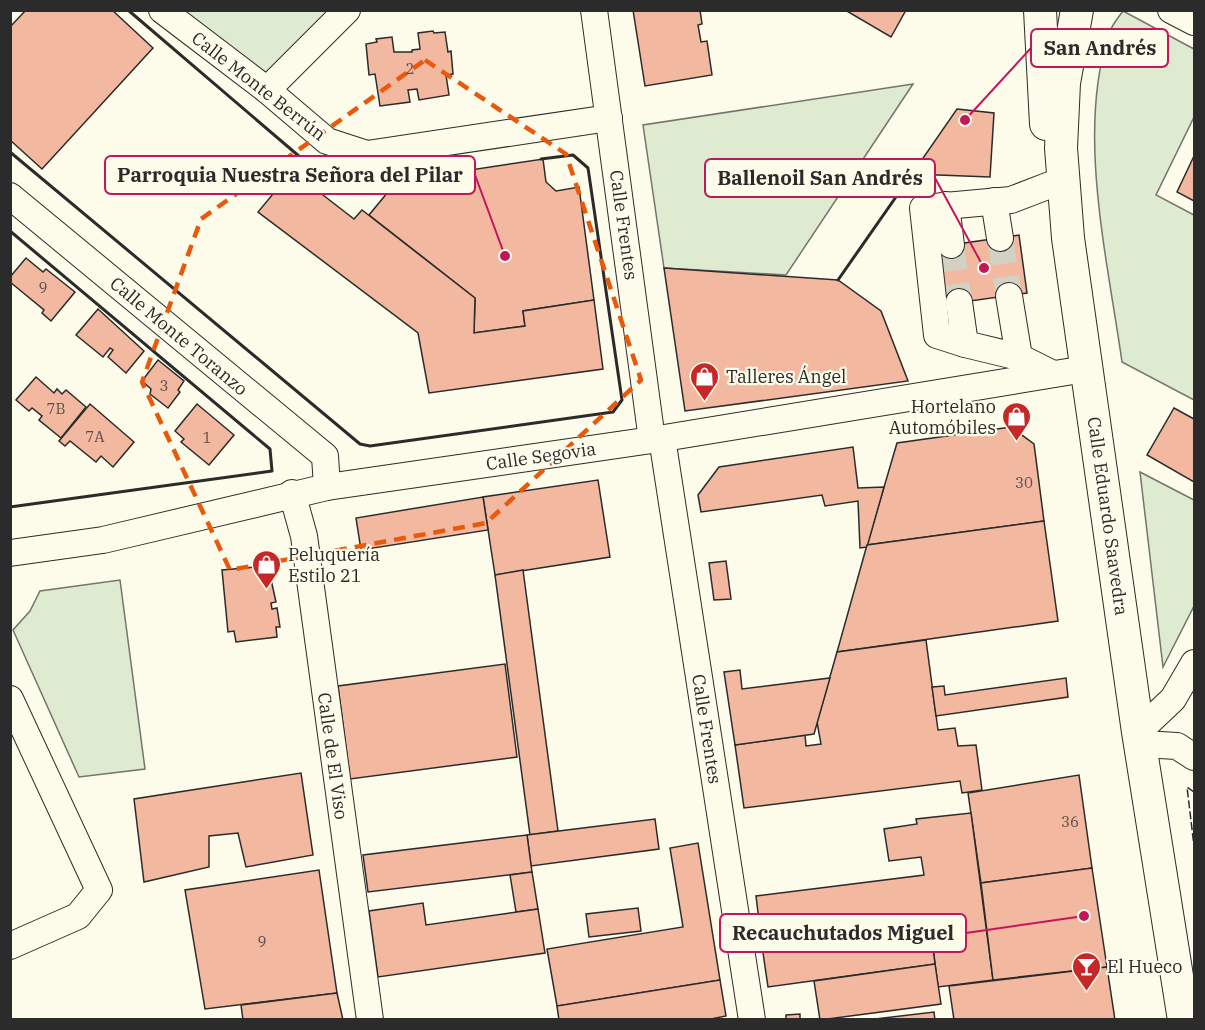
<svg xmlns="http://www.w3.org/2000/svg" width="1205" height="1030" viewBox="0 0 1205 1030" font-family="'IBM Plex Serif',serif">
<rect width="100%" height="100%" fill="#fdfbea"/>
<g fill="#deebd1" stroke="#74746e" stroke-width="1.5">
<path d="M179,11h155l-68,72z"/>
<path d="M1123,11l71,38v68l-38,78 38,20v185l-72,-38c-14,-101 -46,-230 -13,-328 2,-8 9,-16 14,-23z"/>
<path d="M913,84l-127,191 -122,-7 -21,-143z"/>
<path d="M1140,472l54,28v106l-31,61z"/>
<path d="M120,580l25,189 -66,8 -66,-147 17,-19 10,-20z"/>
</g>
<g fill="#f2b8a0" stroke="#2b2b2b" stroke-width="1.5">
<path d="M26,10h86l41,38 -111,121 -32,-29v-113z"/>
<path d="M633,10h67l2,14 -4,1 3,17 6,-1 5,34 -67,11z"/>
<path d="M845,10h61l-15,27z"/>
<path d="M433,31l1,2 11,-1 3,20 3,-1 2,23 -7,1 3,20 -30,5 -2,-11 -9,1 2,12 -30,4 -5,-32 -6,1 -3,-31 11,-2 -1,-3 16,-2 2,15h18v-2l8,-1 -2,-16z"/>
<path d="M957,109l37,4 -4,64 -78,-3z"/>
<path d="M1194,156v45l-17,-9z"/>
<path d="M543,159l3,23 10,9 23,-4 15,113 -71,11 2,15 -51,7 1,-35 -106,-83 19,-23 32,-4 -3,-10z"/>
<path d="M292,171l62,48 8,-9 113,88 -1,35 51,-7 -2,-15 71,-11 9,69 -174,24 -11,-60 -160,-121z"/>
<path d="M1019,235l8,58 -85,12 -5,-58z"/>
<path d="M26,258l17,14 3,-3 29,23 -24,29 -9,-8 2,-3 -34,-28v-5z"/>
<path d="M664,268l174,12 43,31 27,70 -223,30z"/>
<path d="M98,309l46,42 -18,22 -18,-16 5,-7 -3,-2 -7,9 -27,-22z"/>
<path d="M158,360l26,21 -6,9 2,2 -12,16 -18,-14 1,-5 -9,-8z"/>
<path d="M36,377l18,16 3,-4 5,5 4,-4 20,17 -25,31 -22,-18 3,-4 -10,-8 -3,3 -13,-11z"/>
<path d="M90,404l44,38 -21,25 -12,-11 -5,6 -26,-21 -5,5 -6,-5z"/>
<path d="M197,404l37,31 -25,30 -28,-23 3,-3 -9,-8z"/>
<path d="M1174,408l20,11v63l-47,-27z"/>
<path d="M1011,427l23,17 10,77 -177,24 30,-102z"/>
<path d="M853,447l5,41 26,-1 -17,60 -7,1 -2,-47 -33,5 -3,-11 -121,17 -3,-17 21,-28z"/>
<path d="M598,480l12,77 -115,18 -12,-78z"/>
<path d="M483,497l5,33 -127,20 -5,-32z"/>
<path d="M1044,521l14,100 -221,31 30,-107z"/>
<path d="M726,561l5,38 -17,1 -5,-37z"/>
<path d="M268,566l8,36 -5,1 1,6 5,-1 3,19h-4l1,10 -41,5 -2,-11 -6,1 -6,-62z"/>
<path d="M523,570l35,261 -28,4 -35,-260z"/>
<path d="M926,640l12,90 17,-2 3,18 18,-1 6,45 -20,3 -2,-12 -216,27 -9,-63 70,-10 1,11 15,-2 -4,-22 20,-70z"/>
<path d="M505,664l12,93 -167,22 -12,-93z"/>
<path d="M740,670l2,19 88,-11 -16,56 -79,11 -11,-73z"/>
<path d="M1066,678l2,19 -132,19 -4,-29 12,-1 1,9z"/>
<path d="M301,773l12,82 -67,12 -8,-34 -29,3v31l-65,15 -10,-83z"/>
<path d="M1079,775l13,93 -111,15 -13,-90z"/>
<path d="M971,813l22,167 -55,7 -8,-63 -168,22 -6,-50 168,-21 -3,-18 -32,4 -5,-32 33,-5 -1,-5z"/>
<path d="M655,819l4,30 -128,17 -4,-31z"/>
<path d="M527,835l5,37 -164,20 -5,-37z"/>
<path d="M698,843l22,137 -163,26 -10,-57 136,-22 -13,-79z"/>
<path d="M1092,868l15,99 -114,13 -12,-97z"/>
<path d="M319,870l18,123 -132,16 -20,-119z"/>
<path d="M532,872l6,37 -22,3 -6,-37z"/>
<path d="M423,903l3,22 112,-16 7,44 -167,24 -9,-66z"/>
<path d="M638,908l3,23 -52,6 -3,-23z"/>
<path d="M930,924l5,40 -167,23 -6,-41z"/>
<path d="M935,964l6,40 -121,16 -6,-39z"/>
<path d="M1107,967l8,53h-161l-5,-34z"/>
<path d="M720,980l6,36 -20,4h-147l-2,-14z"/>
<path d="M337,993l6,27h-100l-2,-15z"/>
<path d="M934,1012l1,8 -60,-1z"/>
<path d="M800,1014v6h-14v-5z"/>
</g>
<g fill="none" stroke-linecap="round" stroke-linejoin="round">
<g stroke="#d3d1c4" stroke-width="26" stroke-dasharray="26 13" stroke-linecap="butt">
<path d="M1000,238l9,58"/>
<path d="M951,245l8,57"/>
</g>
<defs>
<g id="minor">
<path d="M162,10l105,80 60,51 40,13 242,-36"/>
<path d="M594,10l58,430"/>
<path d="M1171,10l23,12"/>
<path d="M267,90l80,-80"/>
<path d="M10,196l315,260 2,31"/>
<path d="M994,201l6,37"/>
<path d="M946,205l5,40"/>
<path d="M1009,296l10,61"/>
<path d="M959,302l6,42 54,13 34,17"/>
<path d="M965,344l-28,-9 -14,-127 88,-8 39,-15"/>
<path d="M662,438l90,582"/>
<path d="M292,493l12,43 66,484"/>
<path d="M10,553l93,-13 224,-53 325,-47 421,-69"/>
<path d="M10,699l89,191 -21,26 -68,30"/>
<path d="M1138,732l35,-33 21,-36"/>
<path d="M1142,744l35,2 17,11"/>
</g>
<g id="major">
<path d="M1040,10l6,114"/>
<path d="M1077,10l-13,73 -3,65 7,90 70,494 46,288"/>
</g>
</defs>
<use href="#minor" stroke="#2b2b2b" stroke-width="28"/>
<use href="#major" stroke="#2b2b2b" stroke-width="34"/>
<use href="#minor" stroke="#fdfbea" stroke-width="26"/>
<use href="#major" stroke="#fdfbea" stroke-width="32"/>
<path stroke="#2b2b2b" stroke-width="1.5" stroke-dasharray="8 3" stroke-linecap="butt" d="M1194,792l-7,-5 7,59"/>
<g stroke="#2b2b2b" stroke-width="3">
<path d="M128,10l172,147c41,28 72,27 119,20"/>
<path d="M10,152l350,292 10,2 243,-34 9,-12 -34,-232 -15,-13 -32,4"/>
<path d="M10,231l260,218 2,22 -262,36"/>
<path d="M838,280l74,-106"/>
</g>
</g>
<path fill="none" stroke="#e8590c" stroke-width="4.5" stroke-dasharray="12 8" stroke-linejoin="round" d="M425,60l141,94 75,226 -155,143 -256,47 -88,-188 59,-163z"/>
<defs>
<symbol id="shop-pin" viewBox="-11 -11 22 30"><path d="M0 17L-7.5 6A9.5 9.5 0 1 1 7.5 6Z" fill="#c62828" stroke="#fdfbea"/><path d="M-5-2.5h2.3a2.7 3.5 0 0 1 5.4 0H5L5.5 6h-11ZM-1.5-2.5h3a1.5 2.3 0 0 0-3 0Z" fill="#fff"/></symbol>
<symbol id="bar-pin" viewBox="-11 -11 22 30"><path d="M0 17L-7.5 6A9.5 9.5 0 1 1 7.5 6Z" fill="#c62828" stroke="#fdfbea"/><path d="M-6-5H6L.8 .8V4.5H3.5V6h-7V4.5H-.8V.8Z" fill="#fff"/></symbol>
</defs>
<g fill-rule="evenodd">
<use href="#shop-pin" x="688" y="360" width="33" height="45"/>
<use href="#shop-pin" x="1000" y="400" width="33" height="45"/>
<use href="#shop-pin" x="250" y="548" width="33" height="45"/>
<use href="#bar-pin" x="1070" y="950" width="33" height="45"/>
</g>
<g text-anchor="middle" dominant-baseline="central" stroke-width="4.5" stroke-linejoin="round" paint-order="stroke">
<g font-size="15" fill="#5d4e48">
<text x="410" y="68">2</text>
<text x="43" y="287">9</text>
<text x="164" y="385">3</text>
<text x="56" y="408">7B</text>
<text x="95" y="436">7A</text>
<text x="207" y="437">1</text>
<text x="1024" y="482">30</text>
<text x="1070" y="821">36</text>
<text x="262" y="941">9</text>
</g>
<g font-size="18" fill="#2b2b2b" stroke="#fdfbea">
<text transform="translate(259 86) rotate(38)">Calle Monte Berrún</text>
<text transform="translate(624 225) rotate(82)">Calle Frentes</text>
<text transform="translate(179 336) rotate(40)">Calle Monte Toranzo</text>
<text transform="translate(541 456) rotate(-8)">Calle Segovia</text>
<text transform="translate(1108 516) rotate(82)">Calle Eduardo Saavedra</text>
<text transform="translate(707 729) rotate(81)">Calle Frentes</text>
<text transform="translate(333 756) rotate(82)">Calle de El Viso</text>
</g>
<g font-size="18" fill="#2b2b2b" stroke="#fdfbea" text-anchor="start">
<text x="726" y="376">Talleres Ángel</text>
<text x="996" y="406" text-anchor="end">Hortelano<tspan x="996" dy="21">Automóbiles</tspan></text>
<text x="288" y="554">Peluquería<tspan x="288" dy="21">Estilo 21</tspan></text>
<text x="1107" y="966">El Hueco</text>
</g>
</g>
<path fill="none" stroke="#c2185b" stroke-width="2" d="M965 120L1031 48M505 256L475 175M984 268L935 178M1084 916L966 933"/>
<g fill="#c2185b" stroke="#fdfbea" stroke-width="2">
<circle cx="965" cy="120" r="6"/>
<circle cx="505" cy="256" r="6"/>
<circle cx="984" cy="268" r="6"/>
<circle cx="1084" cy="916" r="6"/>
</g>
<g fill="#fdfbea" stroke="#c2185b" stroke-width="2">
<rect x="1031" y="29" width="137" height="38" rx="6"/>
<rect x="105" y="156" width="370" height="38" rx="6"/>
<rect x="705" y="159" width="230" height="38" rx="6"/>
<rect x="720" y="914" width="246" height="38" rx="6"/>
</g>
<g font-size="20" text-anchor="middle" font-weight="bold" fill="#2b2b2b">
<text x="1100" y="55">San Andrés</text>
<text x="290" y="182">Parroquia Nuestra Señora del Pilar</text>
<text x="820" y="185">Ballenoil San Andrés</text>
<text x="843" y="940">Recauchutados Miguel</text>
</g>
<rect width="1205" height="1030" fill="none" stroke="#2b2b2b" stroke-width="24"/>
</svg>
